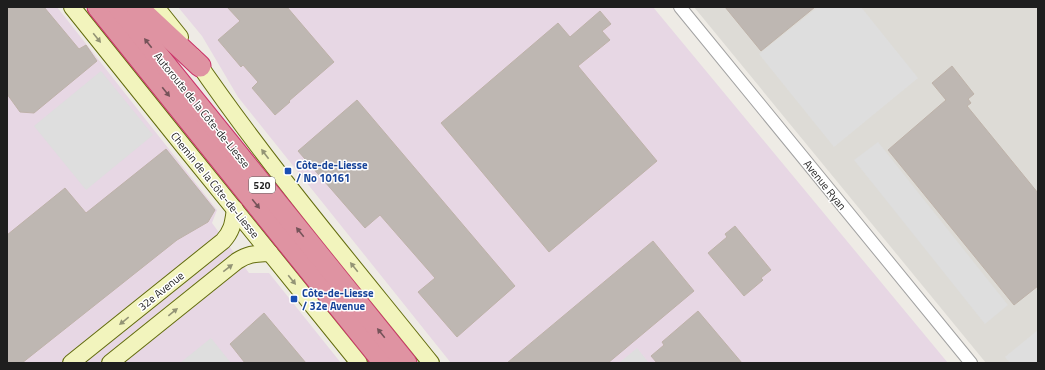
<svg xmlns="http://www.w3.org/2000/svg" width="1045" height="370" viewBox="0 0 1045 370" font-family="'Titillium Web',sans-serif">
<rect width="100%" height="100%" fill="#eeebe5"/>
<g fill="#e7d7e4">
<path d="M7,7h50l160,203 -5,13 37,50h20l72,90h-334z"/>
<path d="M178,7h475l295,356h-497l-213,-266 -36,-61z"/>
</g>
<path fill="#dddbd6" d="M694,7h344v356h-52z"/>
<g fill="#dedede">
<path d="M818,7h43l57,71 -84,69 -75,-93z"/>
<path d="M101,71l52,64 -67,55 -52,-64z"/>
<path d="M878,142l130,163 -23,19 -131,-164z"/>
<path d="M1038,330v33h-28l-5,-6z"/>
<path d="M211,338l20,25h-51z"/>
<path d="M637,348l12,15h-30z"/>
</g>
<g fill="#beb7b2" stroke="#beb2a9">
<path d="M7,7h37l35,42 7,-4 11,16 -63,52 -14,-1 -13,-18z"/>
<path d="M227,7h60l47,55 -45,39 1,1 -15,13 -23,-27 6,-6 -15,-17 -2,2 -23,-27 22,-19z"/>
<path d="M725,7h90l-54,44z"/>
<path d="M600,11l11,13 -9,7 8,9 -32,26 79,95 -108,91 -108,-129 117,-100 12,14z"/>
<path d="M952,66l22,28 -6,5 3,4 -4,3 71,87v93l-24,19 -126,-155 58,-50 -14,-17z"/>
<path d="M357,100l158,186 -58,51 -39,-45 17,-14 -55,-63 -15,13 -67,-77z"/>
<path d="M166,149l49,61 -7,12 -31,18 -155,123h-15v-128l58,-47 21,25z"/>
<path d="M735,226l36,44 -10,8 2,2 -19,16 -36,-43 19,-16 -2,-3z"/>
<path d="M653,241l41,50 -86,72h-101z"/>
<path d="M698,311l44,52h-85l-6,-7 13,-11 -2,-3z"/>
<path d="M264,313l42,50h-61l-15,-19z"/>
</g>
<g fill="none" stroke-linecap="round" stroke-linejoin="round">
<defs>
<path id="street" d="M680,7l291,356"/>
<g id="secondary">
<path d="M72,7l113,141 174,215"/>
<path d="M156,7l24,30"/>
<path d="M193,56c73,107 157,206 238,307"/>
<path d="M71,363l152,-122c10,-11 10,-19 12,-32"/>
<path d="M110,363l127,-102c13,-8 19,-7 33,-8"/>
</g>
<g id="highway">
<path d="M98,7l286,356"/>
<path d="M119,7l287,356"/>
<path d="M137,7l63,59"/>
</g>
</defs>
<use href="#street" stroke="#a2a2a2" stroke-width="14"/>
<use href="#secondary" stroke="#636c0e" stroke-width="18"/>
<use href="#highway" stroke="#cb3369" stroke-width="23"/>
<use href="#street" stroke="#fff" stroke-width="12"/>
<use href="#secondary" stroke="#f2f4bd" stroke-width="16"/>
<use href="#highway" stroke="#df93a2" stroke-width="21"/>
</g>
<defs><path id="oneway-solid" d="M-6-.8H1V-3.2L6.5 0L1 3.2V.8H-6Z"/></defs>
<g fill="#939475">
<use href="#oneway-solid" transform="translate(97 38) rotate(51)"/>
<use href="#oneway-solid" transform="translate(265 154) rotate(-127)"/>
<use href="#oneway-solid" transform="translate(354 267) rotate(-129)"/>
<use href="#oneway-solid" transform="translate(228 268) rotate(-38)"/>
<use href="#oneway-solid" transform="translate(292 280) rotate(51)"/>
<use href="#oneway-solid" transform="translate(173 312) rotate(-39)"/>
<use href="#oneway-solid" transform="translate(124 321) rotate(141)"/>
</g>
<g fill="#755359">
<use href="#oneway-solid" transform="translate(148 43) rotate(-128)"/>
<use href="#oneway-solid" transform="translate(166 92) rotate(51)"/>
<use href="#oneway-solid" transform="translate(256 204) rotate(51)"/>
<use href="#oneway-solid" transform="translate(300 232) rotate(-129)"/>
<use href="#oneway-solid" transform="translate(381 333) rotate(-129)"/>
</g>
<g fill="#1a4fb4" stroke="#fff" stroke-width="1.5">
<rect x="284" y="167" width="8" height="8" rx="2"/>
<rect x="290" y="295" width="8" height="8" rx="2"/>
</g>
<g text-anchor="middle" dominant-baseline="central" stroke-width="3" stroke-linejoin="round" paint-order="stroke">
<rect fill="#fff" stroke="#626262" stroke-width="1" x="249" y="177" width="26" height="16" rx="3"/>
<g font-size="10" font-weight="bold" fill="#1e1e1e">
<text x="262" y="185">520</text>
</g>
<g font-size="11" fill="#1e1e1e" stroke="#fff">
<text transform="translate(202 110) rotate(51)">Autoroute de la Côte-de-Liesse</text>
<text transform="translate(215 185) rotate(51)">Chemin de la Côte-de-Liesse</text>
<text transform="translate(825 185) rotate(51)">Avenue Ryan</text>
<text transform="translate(161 291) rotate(-39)">32e Avenue</text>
</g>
<g font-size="11" font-weight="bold" fill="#164399" stroke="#fff" text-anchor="start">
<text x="296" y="165">Côte-de-Liesse<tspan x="296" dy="13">/ No 10161</tspan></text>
<text x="302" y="293">Côte-de-Liesse<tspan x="302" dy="13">/ 32e Avenue</tspan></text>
</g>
</g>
<rect width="1045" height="370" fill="none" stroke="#1e1e1e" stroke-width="16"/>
</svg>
